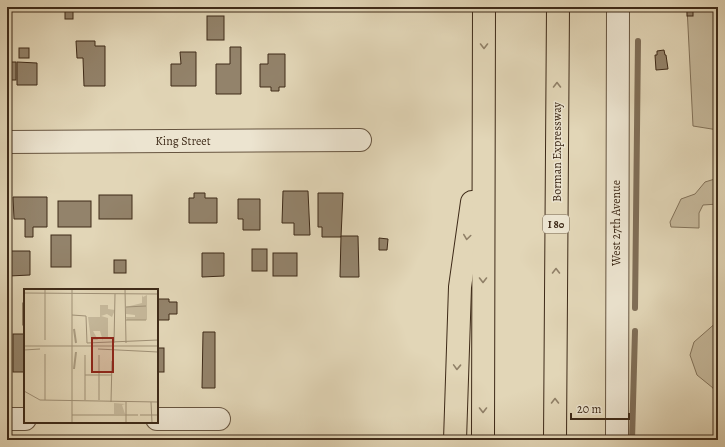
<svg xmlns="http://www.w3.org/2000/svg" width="725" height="447" viewBox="0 0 725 447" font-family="Alegreya,serif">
<rect width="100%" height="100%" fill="#e2d6b7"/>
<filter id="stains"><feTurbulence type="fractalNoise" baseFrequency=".005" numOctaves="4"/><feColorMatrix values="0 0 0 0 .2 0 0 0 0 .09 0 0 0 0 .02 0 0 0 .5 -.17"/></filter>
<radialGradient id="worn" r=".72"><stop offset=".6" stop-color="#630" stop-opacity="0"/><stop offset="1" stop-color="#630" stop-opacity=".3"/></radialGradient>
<g fill="#c6b99c" stroke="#82725a">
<path d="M687,7h31v123l-25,-4z"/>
<path d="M718,178v26l-15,1 -4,8v15l-28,-1 -1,-5 11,-23 14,-5 10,-12z"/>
<path d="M718,321v80l-5,-13 -16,-13 -7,-20 4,-13z"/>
</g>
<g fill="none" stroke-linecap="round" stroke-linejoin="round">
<g stroke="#7f6e57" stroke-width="6">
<path d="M635,308l3,-267"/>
<path d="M632,440l3,-109"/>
</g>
</g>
<g fill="#93836b" stroke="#3e2a18">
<rect x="65" y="7" width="8" height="12"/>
<rect x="687" y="7" width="6" height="9"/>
<rect x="207" y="16" width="17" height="24"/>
<rect x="7" y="23" width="1" height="40"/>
<path d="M76,41h19v5h10v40h-21l-1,-28h-6z"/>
<path d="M230,47h11v47h-25v-30h14z"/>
<rect x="19" y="48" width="10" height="10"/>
<path d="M664,50l1,5h1l2,14 -12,1 -1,-15h2v-4z"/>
<path d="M180,52h16v34h-25v-22h10z"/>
<path d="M268,54h17v33h-6v4h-8v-4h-11v-23h8z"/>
<rect x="9" y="62" width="7" height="18"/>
<path d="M17,62l20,1v22h-20z"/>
<path d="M283,191h25l2,44h-16v-12h-12z"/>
<path d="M194,193h11v5h12v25h-28v-25h5z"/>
<path d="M318,193h25l-2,44h-19v-10h-4z"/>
<rect x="99" y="195" width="33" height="24"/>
<path d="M13,197h34v30h-14v10h-8v-18h-11z"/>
<path d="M238,199h22v31h-17v-11h-5z"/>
<rect x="58" y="201" width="33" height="26"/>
<rect x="51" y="235" width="20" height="32"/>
<path d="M341,236h17l1,41h-19z"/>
<path d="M379,238l9,1 -1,11h-8z"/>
<rect x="252" y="249" width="15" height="22"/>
<path d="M9,251h21v24l-21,1z"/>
<path d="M202,253h22v23l-22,1z"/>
<rect x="273" y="253" width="24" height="23"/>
<rect x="114" y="260" width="12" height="13"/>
<path d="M157,299h12v3h8v12h-8v6h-12z"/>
<rect x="23" y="303" width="2" height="22"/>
<path d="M203,332h12v56h-13z"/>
<rect x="13" y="334" width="12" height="38"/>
<rect x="157" y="348" width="7" height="24"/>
</g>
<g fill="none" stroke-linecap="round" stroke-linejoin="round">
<defs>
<g id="minor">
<path d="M7,142l353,-2"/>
<path d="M7,419h18"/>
<path d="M157,419h62"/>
<path d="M617,440l1,-433"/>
</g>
<g id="highway">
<path d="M455,440l5,-153 12,-85"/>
<path d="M483,440l1,-433"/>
<path d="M555,440l3,-433"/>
</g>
</defs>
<use href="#minor" stroke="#675540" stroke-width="24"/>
<use href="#highway" stroke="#3e2a18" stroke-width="24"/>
<use href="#minor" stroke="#ece4d0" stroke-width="22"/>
<use href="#highway" stroke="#e2d6b7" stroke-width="22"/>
</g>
<defs><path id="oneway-chevron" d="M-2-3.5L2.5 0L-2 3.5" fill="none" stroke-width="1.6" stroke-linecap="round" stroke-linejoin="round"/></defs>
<g stroke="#908068">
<use href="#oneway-chevron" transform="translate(484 46) rotate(90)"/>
<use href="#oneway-chevron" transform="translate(557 85) rotate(-90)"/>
<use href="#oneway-chevron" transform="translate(467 237) rotate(98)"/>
<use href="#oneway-chevron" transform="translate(556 271) rotate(-90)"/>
<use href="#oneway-chevron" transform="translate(483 280) rotate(90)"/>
<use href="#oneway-chevron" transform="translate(457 367) rotate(92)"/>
<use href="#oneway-chevron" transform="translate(555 401) rotate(-90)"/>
<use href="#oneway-chevron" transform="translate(483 410) rotate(90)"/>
</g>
<g text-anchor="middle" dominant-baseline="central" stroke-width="3" stroke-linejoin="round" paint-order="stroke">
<rect fill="#ece4d0" stroke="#72624f" stroke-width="1" x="543" y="215" width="26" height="18" rx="3"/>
<g font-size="11" font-weight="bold" fill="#3e2a18">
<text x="556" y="224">I 80</text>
</g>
<g font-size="12" fill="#3e2a18" stroke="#ece4d0">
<text x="183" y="141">King Street</text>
<text transform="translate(557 152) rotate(-90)">Borman Expressway</text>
<text transform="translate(616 223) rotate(-90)">West 27th Avenue</text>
</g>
</g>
<g transform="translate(24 289)">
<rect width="134" height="134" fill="#e2d6b7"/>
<path d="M118,6l1,2 4,-2v25h-20l-1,-3h9v-2l-9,-1v-7l16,-4zM76,16h8v4l7,1 -3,7 -5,-3 -6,2 7,2v19l4,1 -9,-1v4l-3,-10h-7l5,9h-7l-3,-23h12zM90,114l11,1 -3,1 3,9h-11z" fill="#c6b99c"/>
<path fill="none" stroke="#aa9c81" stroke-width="2" d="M50,40l2,14M50,80l2,-17"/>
<path fill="none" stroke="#a09177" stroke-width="1" d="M21,0v51M101,0l1,54M0,4l134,1M102,18l20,-1M48,26l14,1 1,27 71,-3M102,31h20M90,54l1,-49M0,57h134M74,60l60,3M0,61l16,-1M75,66v45M61,86h27M0,102l16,9 118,2M21,111v-46M61,111v-45M87,113l1,-41M127,113l1,21M48,126h66M116,126h18M48,134v-134M102,134v-21"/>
<path fill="#8f2418" fill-opacity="0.15" stroke="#8f2418" stroke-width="2" d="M68,49h21v34h-21z"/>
<rect width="134" height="134" fill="none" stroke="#3e2a18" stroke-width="2"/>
</g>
<rect width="725" height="447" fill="none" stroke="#e2d6b7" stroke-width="24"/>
<rect x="8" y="8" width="709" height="431" fill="none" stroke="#3e2a18" stroke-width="2"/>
<rect x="12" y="12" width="701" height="423" fill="none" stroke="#3e2a18"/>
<path d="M571 413v6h58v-6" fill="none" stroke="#3e2a18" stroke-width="2"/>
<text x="577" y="413" font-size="12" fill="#3e2a18" stroke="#ece4d0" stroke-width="3" paint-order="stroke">20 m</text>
<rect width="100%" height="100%" filter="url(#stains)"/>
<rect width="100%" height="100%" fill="url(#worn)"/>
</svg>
